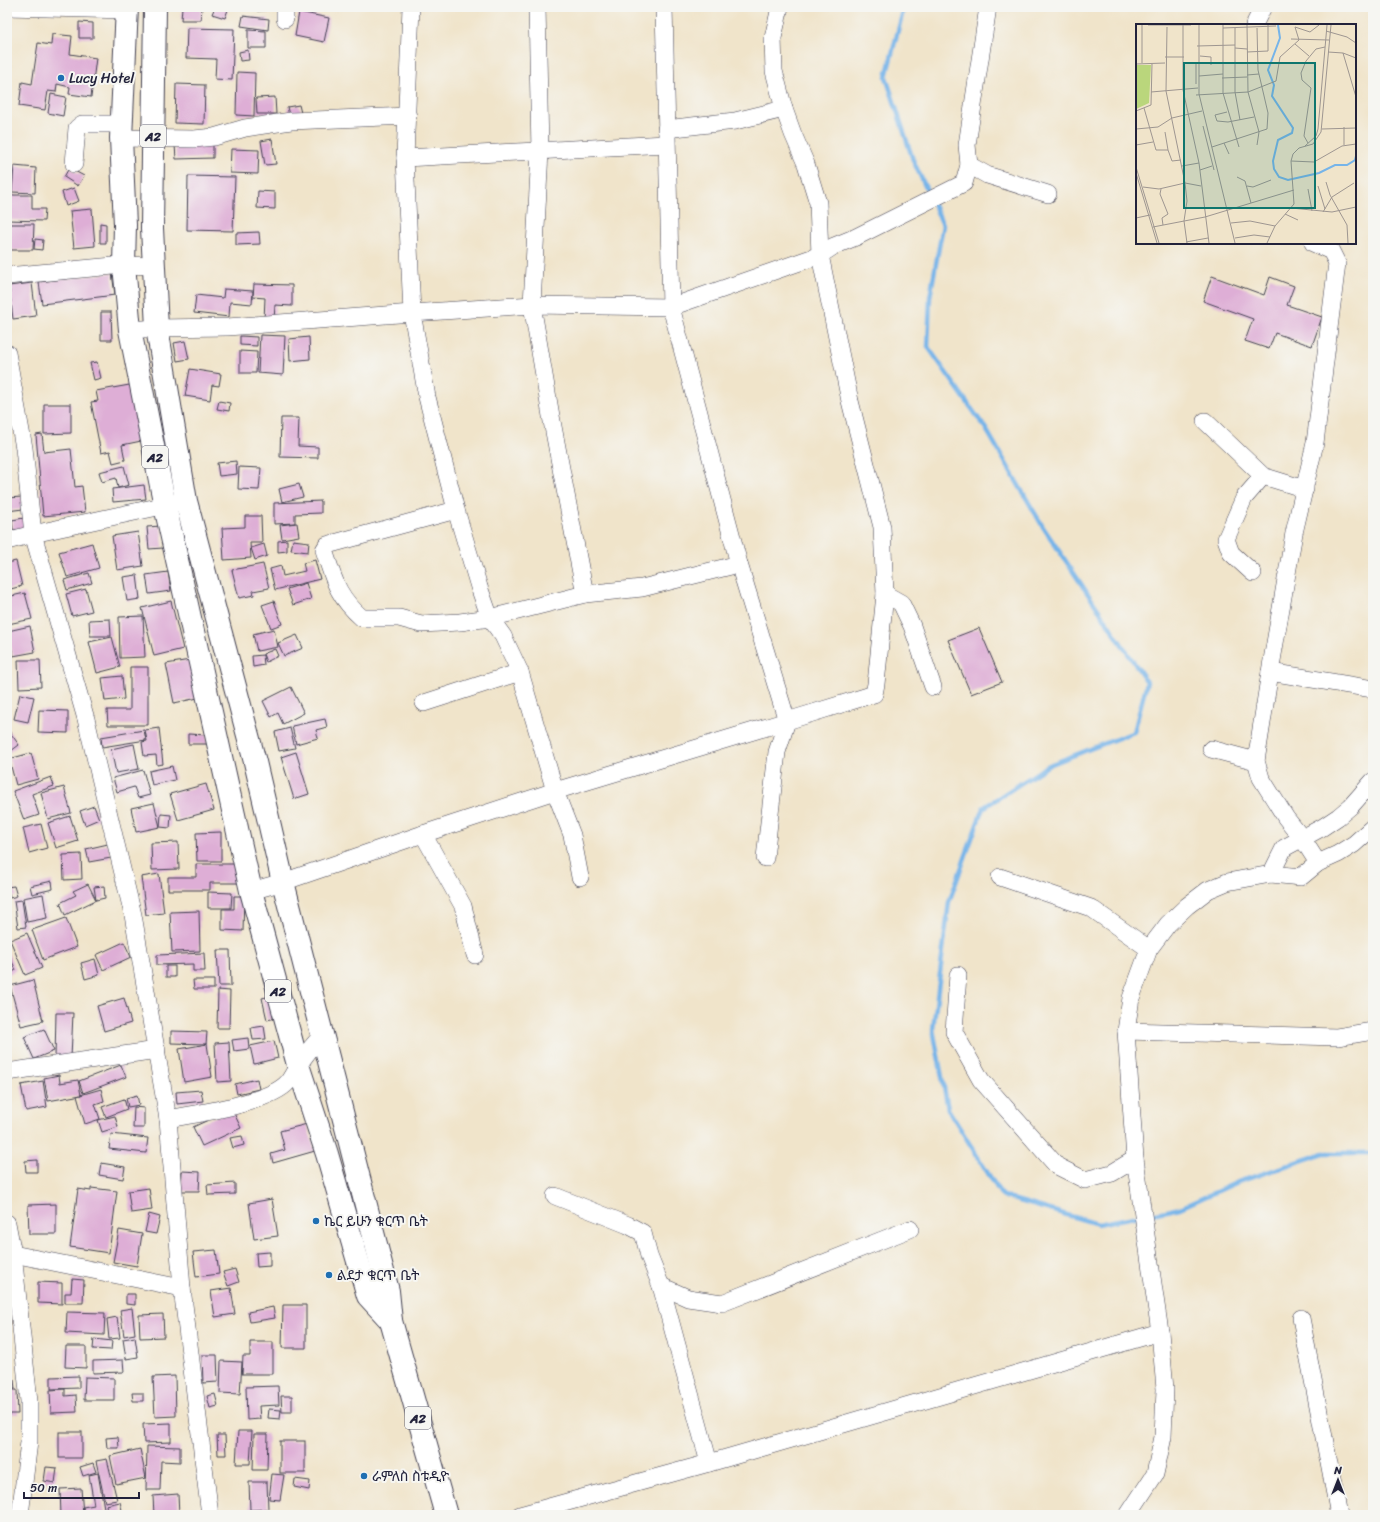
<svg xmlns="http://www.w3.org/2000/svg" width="1380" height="1522" viewBox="0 0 1380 1522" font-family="Sriracha,'Noto Sans Ethiopic',sans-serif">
<rect width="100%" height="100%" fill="#f6f6f2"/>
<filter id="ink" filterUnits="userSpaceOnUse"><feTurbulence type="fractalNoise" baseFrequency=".025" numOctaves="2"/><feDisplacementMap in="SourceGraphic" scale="8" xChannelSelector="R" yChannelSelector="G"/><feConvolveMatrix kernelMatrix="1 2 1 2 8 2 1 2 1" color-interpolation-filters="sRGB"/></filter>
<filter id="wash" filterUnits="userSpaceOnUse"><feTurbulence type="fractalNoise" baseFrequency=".012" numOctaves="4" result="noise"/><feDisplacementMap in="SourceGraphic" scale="16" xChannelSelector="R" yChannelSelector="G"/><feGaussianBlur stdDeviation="0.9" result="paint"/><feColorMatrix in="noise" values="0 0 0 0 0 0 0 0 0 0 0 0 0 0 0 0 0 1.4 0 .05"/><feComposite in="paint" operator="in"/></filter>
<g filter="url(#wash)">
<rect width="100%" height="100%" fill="#f0e4ca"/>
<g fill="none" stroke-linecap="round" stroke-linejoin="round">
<g stroke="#76b4e9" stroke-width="4.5">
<path d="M904,7l-18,70 27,83 30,65 -13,72 -2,50 58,82 57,98 104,155 -13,50 -85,33 -66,43 -34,94 -16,127 15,80 54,87 96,28 41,-8"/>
<path d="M1147,1215l33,-7 58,-26 86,-29h49"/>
</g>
</g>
<g id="blocks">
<g fill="#deaed6">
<path d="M182,7h20l-1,13h-20z"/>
<path d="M215,7h14l-4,11 -13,-4z"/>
<path d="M257,7h21v3l-21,1z"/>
<path d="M299,12l30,6 -5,24 -29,-6z"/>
<path d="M243,16l26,3 -1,11 -27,-4z"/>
<path d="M79,22l14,1v15h-14z"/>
<path d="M187,28l47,1 -2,51 -17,-1 1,-20 -30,-1z"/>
<path d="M248,30l18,1v17h-18z"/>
<path d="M52,34l20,2 -2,18 26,4 -5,39 -22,-3 1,-7 -13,-3 -1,8 -8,-1 -3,19 -26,-4 3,-24 10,2 6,-41 13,2z"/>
<path d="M248,50l1,10 -9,1 -1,-9z"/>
<path d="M237,72l18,1 -1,43 -18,-1z"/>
<path d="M176,84l29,1 -1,39 -29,-1z"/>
<path d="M51,94l15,3 -3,19 -15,-3z"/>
<path d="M275,97l1,17h-19l-1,-16z"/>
<path d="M299,105l2,8 -12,2 -2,-8z"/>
<path d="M272,139l4,25 -11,1 -4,-24z"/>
<path d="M213,144v14l-37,1 -1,-14z"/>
<path d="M231,149l28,1 -1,24 -28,-1z"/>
<path d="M14,166l22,2 -1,25 -23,-1z"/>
<path d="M69,168l15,8 -6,10 -14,-9z"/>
<path d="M188,176l47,1 -2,54 -46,-1z"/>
<path d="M74,188l5,13 -13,5 -4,-14z"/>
<path d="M258,191l17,1v17l-18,-1z"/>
<path d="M7,195h25v14h13l-1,12 -37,-1z"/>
<path d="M92,209l3,37 -21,2 -4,-37z"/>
<path d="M100,223l6,1v19h-6z"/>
<path d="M9,224h25l-1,26h-25z"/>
<path d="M259,232l1,12 -24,1v-12z"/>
<path d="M35,239l8,1 -1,10 -8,-1z"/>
<path d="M112,273l3,22 -73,9 -3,-22z"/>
<path d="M1212,276l52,19 6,-18 24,9 -7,19 35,12 -10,29 -37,-13 -6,16 -24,-8 8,-22 -50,-18z"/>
<path d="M32,283l4,33 -23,3 -4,-33z"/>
<path d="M254,284l38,1v21l-17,-1 -1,15h-10l1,-22 -12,-1z"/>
<path d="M224,289l29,2 -1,13 -22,-2 -1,15 -35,-4 2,-18 27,3z"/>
<path d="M101,312h10l1,28h-11z"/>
<path d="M260,335l25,1 -2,39 -25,-2z"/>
<path d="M240,336l17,1v9l-17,-1z"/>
<path d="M309,337l1,22 -20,2 -1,-22z"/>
<path d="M185,341l4,18 -12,2 -3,-18z"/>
<path d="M240,351l17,1 -1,21h-16z"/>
<path d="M97,362l4,16 -7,2 -4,-17z"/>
<path d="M190,369l31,5 -2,12 -7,-1 -2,15 -25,-4z"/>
<path d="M135,384l11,56 -24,5 3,15 -12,3 -3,-12 -9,2 -10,-51 7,-1 -2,-10z"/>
<path d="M219,401l11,2 -1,8 -12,-2z"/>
<path d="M44,404h27v29l-27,1z"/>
<path d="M281,418h18l-1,28 20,1v11l-38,-1z"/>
<path d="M42,434l2,18 27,-3 4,38 7,-1 3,26 -42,4 -7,-81z"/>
<path d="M236,461l1,13 -18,2 -2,-13z"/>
<path d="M124,466l5,19 -11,3 -2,-10 -14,4 -3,-10z"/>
<path d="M239,467l22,1 -2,22 -21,-1z"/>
<path d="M299,484l4,13 -21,5 -3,-13z"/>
<path d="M144,485l2,14 -33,3 -1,-13z"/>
<path d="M22,497l1,12 -16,2v-13z"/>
<path d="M321,501v12l-26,1v9l-21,1v-21z"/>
<path d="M245,516h16l1,27h-12l1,15 -27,2 -2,-32 23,-1z"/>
<path d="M24,518l1,11 -12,1 -1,-10z"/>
<path d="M297,523l2,13 -17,3 -2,-14z"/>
<path d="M161,526l2,22 -14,1 -2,-22z"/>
<path d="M138,532l5,34 -26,4 -5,-34z"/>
<path d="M287,540v11l-9,1v-11z"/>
<path d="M293,540l16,2 -1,10 -17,-2z"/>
<path d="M92,543l7,25 -32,9 -8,-25z"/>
<path d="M264,544l3,12 -12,4 -4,-12z"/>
<path d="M315,560l5,19 -45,11 -5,-21 11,-3 2,10 22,-5 -2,-8z"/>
<path d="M16,561l6,25 -15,4v-27z"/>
<path d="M263,564l6,24 -16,3 1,4 -15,3 -7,-28z"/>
<path d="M168,572l3,19 -22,3 -3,-19z"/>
<path d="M89,573l3,10 -25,7 -3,-10z"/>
<path d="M137,575l3,24 -13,2 -4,-24z"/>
<path d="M306,583l5,16 -18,6 -6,-16z"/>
<path d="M86,589l6,22 -20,5 -6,-22z"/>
<path d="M25,593l7,26 -24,5 -1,-27z"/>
<path d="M171,601l12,48 -29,7 -12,-48z"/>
<path d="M274,601l8,23 -11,4 -9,-23z"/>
<path d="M143,616l2,41 -25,1 -1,-41z"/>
<path d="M110,619l1,17h-21l-1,-16z"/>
<path d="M30,626l5,26 -22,4 -5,-25z"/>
<path d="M979,628l23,54 -31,12 -23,-54z"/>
<path d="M274,629l4,18 -21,4 -4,-17z"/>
<path d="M297,635l6,13 -19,8 -6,-13z"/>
<path d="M112,637l8,30 -23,6 -8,-31z"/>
<path d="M275,649l3,7 -12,6 -3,-8z"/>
<path d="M263,655l1,10 -11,2 -1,-11z"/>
<path d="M18,660h22l1,27 -22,1z"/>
<path d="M190,660l8,38 -24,5 -8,-39z"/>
<path d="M130,667h18v58h-40l-1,-15h23z"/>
<path d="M122,676l2,23 -19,2 -3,-23z"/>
<path d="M291,687l13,26 -21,11 -5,-11 -7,4 -8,-16z"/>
<path d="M20,694l14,3 -6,25 -14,-3z"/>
<path d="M39,710l29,1v22l-30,-1z"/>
<path d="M325,719l2,8 -11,3 2,8 -22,6 -4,-18z"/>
<path d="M7,728l12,17 -12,9z"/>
<path d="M159,728l4,36 -6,1 -1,-10 -12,1 -2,-14 5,-1 -2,-11z"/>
<path d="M290,728l5,20 -16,3 -4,-19z"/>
<path d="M144,730l2,10 -44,7 -1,-10z"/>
<path d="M188,734l19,1v9h-19z"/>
<path d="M134,744l5,25 -23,4 -5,-24z"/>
<path d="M296,752l13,42 -15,5 -13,-42z"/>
<path d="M31,753l7,26 -22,6 -7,-26z"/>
<path d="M172,766l3,14 -23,5 -3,-14z"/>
<path d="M143,770l7,25 -12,3 -4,-11 -17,5 -4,-14z"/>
<path d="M51,777l3,9 -22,8 7,21 -15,5 -11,-29z"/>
<path d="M206,784l8,26 -36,10 -8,-26z"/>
<path d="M64,787l7,26 -23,6 -7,-26z"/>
<path d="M154,803l6,24 -24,5 -5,-24z"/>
<path d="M94,806l5,13 -14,6 -5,-14z"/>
<path d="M161,814l10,1 -1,13 -10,-1z"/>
<path d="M70,816l8,25 -22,7 -8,-25z"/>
<path d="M41,824l6,24 -18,5 -6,-25z"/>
<path d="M221,832v29h-24l-1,-28z"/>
<path d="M178,842l1,27 -27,1 -1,-27z"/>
<path d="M108,844l3,14 -22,4 -3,-13z"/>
<path d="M81,854l1,25 -18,1 -1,-25z"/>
<path d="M196,864h45v19h-31v7h-42v-13h28z"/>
<path d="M159,874l5,39 -18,2 -5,-38z"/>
<path d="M52,881l1,8 -21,5 -2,-8z"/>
<path d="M88,884l8,16 -31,15 -5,-12 16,-8 -3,-4z"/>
<path d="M14,886l3,10 -7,2 -3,-11z"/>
<path d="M104,886l1,12 -9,2 -2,-13z"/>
<path d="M208,892l24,1 -1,15h-23z"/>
<path d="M43,894l4,24 -20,4 -4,-24z"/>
<path d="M234,896h10l-1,35 -21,-1v-21h12z"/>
<path d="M22,900l4,27 -8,1 -4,-27z"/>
<path d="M199,911l1,40 -28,1 -2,-40z"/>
<path d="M66,918l11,29 -34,13 -11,-30z"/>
<path d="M27,933l15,35 -17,7 -15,-35z"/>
<path d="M124,942l7,15 -28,13 -7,-15z"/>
<path d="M217,950h13l1,36h-12z"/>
<path d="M7,951l9,19 -9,5z"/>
<path d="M204,953l1,18h-12v-7l-36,1v-10z"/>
<path d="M95,959l4,16 -14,4 -4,-16z"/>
<rect x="166" y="966" width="9" height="11"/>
<path d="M33,980l10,41 -22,5 -11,-40z"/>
<path d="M193,980h21v9h-20z"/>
<path d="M218,990l12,1 -1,37h-12z"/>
<path d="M271,996l5,22 -9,2 -5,-22z"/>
<path d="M124,998l7,25 -27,8 -7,-25z"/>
<path d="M56,1013h17l-2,45h-16z"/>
<path d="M264,1026l2,13 -13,1 -2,-12z"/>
<path d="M44,1029l10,22 -20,8 -10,-22z"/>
<path d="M171,1031l36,1 -1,12 -35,-1z"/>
<path d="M248,1038l1,11 -15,2 -2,-11z"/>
<path d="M274,1041l4,17 -24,6 -4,-18z"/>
<path d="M229,1042l2,39 -14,1 -2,-39z"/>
<path d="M207,1044l5,33 -28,5 -5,-33z"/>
<path d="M121,1065l5,12 -43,16 -4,-12z"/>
<path d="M59,1075l1,8 18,-3 3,15 -33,6 -4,-23z"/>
<path d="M257,1079l2,10 -22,5 -2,-10z"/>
<path d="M43,1081l4,26 -21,4 -5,-26z"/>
<path d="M101,1089l3,12 -9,3 5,15 -15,5 -8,-28z"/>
<path d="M201,1090l2,11 -26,3 -1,-12z"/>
<path d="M137,1095l2,10 -11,2 -2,-9z"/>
<path d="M124,1099l3,10 -21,8 -4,-10z"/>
<path d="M134,1107l10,1v20h-11z"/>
<path d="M232,1109l9,19 -39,18 -9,-19z"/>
<path d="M115,1116l3,11 -16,5 -4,-12z"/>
<path d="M307,1124l8,27 -42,12 -2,-9 14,-4 -5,-19z"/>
<path d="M111,1134l37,4 -2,15 -37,-4z"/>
<path d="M242,1136l2,9 -11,3 -3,-10z"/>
<path d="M37,1160v12h-11l-1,-11z"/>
<path d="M101,1163l24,4 -2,12 -24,-4z"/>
<path d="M182,1171l18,1 -1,19h-18z"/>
<path d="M235,1183v11l-27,1 -1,-10z"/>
<path d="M91,1188l26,3 -8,62 -39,-6 8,-58 13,2z"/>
<path d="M149,1188l3,22 -21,3 -3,-22z"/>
<path d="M272,1199l6,37 -24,3 -5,-36z"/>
<path d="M56,1204v30h-27l-1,-29z"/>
<path d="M149,1214l11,3 -4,17 -11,-2z"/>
<path d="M119,1230l23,4 -5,32 -24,-4z"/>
<path d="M216,1250l3,24 -23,3 -3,-25z"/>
<path d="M270,1252v14l-13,1 -1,-14z"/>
<path d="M235,1269l4,13 -11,4 -5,-14z"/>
<path d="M72,1279l12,1 -1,23h-18v-10h6z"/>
<path d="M38,1282l24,1v21l-24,-1z"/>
<path d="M231,1288l4,26 -20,3 -4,-26z"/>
<path d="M126,1294h9v11l-9,-1z"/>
<path d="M283,1305h23v43h-24z"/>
<path d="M273,1307l2,11 -25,4 -2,-10z"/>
<path d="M132,1308l3,26 -11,2 -4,-26z"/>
<path d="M67,1312l38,1 -1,22 -38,-2z"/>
<path d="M163,1314l1,23 -24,1 -1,-23z"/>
<path d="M117,1317l3,21 -11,1 -2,-20z"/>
<path d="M135,1337l3,20 -12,2 -3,-20z"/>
<path d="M94,1339l18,2 -1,9 -18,-1z"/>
<path d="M250,1342h23v32h-31l1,-18h7z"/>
<path d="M66,1346h20v22l-21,-1z"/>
<path d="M202,1355h15l1,27 -15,1z"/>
<path d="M123,1360l1,12 -31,1v-12z"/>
<path d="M221,1361l21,1 -2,32 -20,-1z"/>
<path d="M79,1376v12l-28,1v-12z"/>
<path d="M175,1376l1,40 -21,1 -2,-40z"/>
<path d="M85,1377l29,1v22h-30z"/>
<path d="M7,1380h7l1,9h-8z"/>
<path d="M278,1386l1,19 -20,1 1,13 -13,1 -1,-33z"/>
<path d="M65,1389v7l11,-1 1,17 -26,1 -1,-23z"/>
<path d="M7,1390h10l1,24h-11z"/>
<path d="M132,1393h11v8h-10z"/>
<path d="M215,1394l3,12 -8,2 -3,-12z"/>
<path d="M281,1396h11v16h-10z"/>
<path d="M269,1409l12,1 -1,9 -12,-1z"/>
<path d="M171,1423v19l-27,1 -1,-19z"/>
<path d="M238,1431h14l-2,33h-14z"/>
<rect x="59" y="1432" width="23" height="26"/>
<path d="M254,1434h14l-1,36h-14z"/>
<path d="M217,1435h8l1,20h-8z"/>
<path d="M118,1437l1,11h-12l-1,-10z"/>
<rect x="280" y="1441" width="25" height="32"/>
<path d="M147,1446l33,1v15l-19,-1 -1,29h-14z"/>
<path d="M140,1449l6,29 -30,6 -6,-28z"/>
<path d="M107,1459l10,41 -12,2 -9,-41z"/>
<path d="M93,1463l3,9 -13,4 -3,-9z"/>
<path d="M46,1467l11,1 -2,15 -11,-2z"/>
<path d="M98,1473l7,41 -20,1 -2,-8 11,-2 -5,-30z"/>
<path d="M272,1474l12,1 -4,25 -11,-1z"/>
<path d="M295,1479l15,2 -1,9 -15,-3z"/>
<path d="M249,1482h18l1,27 -18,1z"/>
<path d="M81,1488l2,27h-22l-1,-26z"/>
<path d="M178,1494l1,21h-25l-1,-19z"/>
<path d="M120,1502l3,12 -15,1 -2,-10z"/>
</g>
</g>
</g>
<g filter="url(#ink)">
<use href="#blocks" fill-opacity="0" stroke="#413f50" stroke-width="1"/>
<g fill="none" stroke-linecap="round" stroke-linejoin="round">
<defs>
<g id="minor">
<path d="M7,7l120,3"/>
<path d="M285,7v12"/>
<path d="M411,7l-6,151 7,155 15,84 29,113 23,77 11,31 13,18 17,36 35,119 17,44 8,42"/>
<path d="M537,7l3,144 -8,154 19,111 34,178"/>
<path d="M664,7l7,300 68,257 48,157 -10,31 -12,106"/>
<path d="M1254,25l9,-18"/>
<path d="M666,129l69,-8 49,-12"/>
<path d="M121,138l73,1 20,-2 31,-9 46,-7 117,-5"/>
<path d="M405,158l261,-14"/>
<path d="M74,164l3,-36 5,-4h39"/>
<path d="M969,165l18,10 61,19"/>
<path d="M1313,243l18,8 6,12 -22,180 -21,90 -24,139 -14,89 5,17 25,40 16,20 16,25"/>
<path d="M7,276l117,-11 29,1"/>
<path d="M130,330l27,-2 70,-1 185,-14 120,-8 139,2 149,-52 14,-9 22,-9 108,-54 5,-18 -2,-20 21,-138"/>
<path d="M7,353l17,95 9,86 53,185 47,196 35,204 14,169 28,227"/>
<path d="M1205,421l58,55 42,13"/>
<path d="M456,510l-129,35 -3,5c10,30 13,46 38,68h37l22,6 39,-2 30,-4 95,-24 57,-6 97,-24"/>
<path d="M7,541l26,-7 143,-31"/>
<path d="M1253,573l-22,-20 -5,-14 18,-41 19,-22"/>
<path d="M885,594l16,9 11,23 21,61"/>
<path d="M1270,672l103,17"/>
<path d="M424,703l96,-31"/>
<path d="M1211,749l45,12"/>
<path d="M423,834l40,72 12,49"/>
<path d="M1271,874l13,-26 39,-21 15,-10 13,-11 22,-25"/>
<path d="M1000,877l91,31 58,41"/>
<path d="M251,891l32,-9 140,-48 132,-43 232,-70 87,-27 2,-10 9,-90 -3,-67 -32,-126 -30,-146 -2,-52 -12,-39 -13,-30 -9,-25 -10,-38 -1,-33 7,-31"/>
<path d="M958,975l-4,57 27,48 76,86 28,14 27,-7 23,-14"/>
<path d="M1126,1031l211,6 36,-6"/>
<path d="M7,1072l150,-22"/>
<path d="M168,1119c27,-5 102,-16 120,-37 4,-5 7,-12 11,-18 7,-10 15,-20 23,-29"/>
<path d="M555,1196l73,29 15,8 6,23 12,30 48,177"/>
<path d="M7,1223l6,31 16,147v41l-9,73"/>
<path d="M7,1255l6,-1 169,34"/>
<path d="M661,1286l27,12 34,5 188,-74"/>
<path d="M1301,1318l38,197"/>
<path d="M520,1515l189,-52 451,-131"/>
<path d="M1128,1515l27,-41 8,-37 2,-48 -5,-57 -25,-173 -9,-128 5,-33 18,-49 19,-25 19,-18 21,-16 19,-8 44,-8 30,3 17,-14 20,-9 16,-10 19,-17"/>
</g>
<g id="highway">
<path d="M127,7l-6,131 4,87 -1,40 6,65 35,176 86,385 47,174 29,89 41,142 23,25"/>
<path d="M155,7l-3,221 5,100 29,173 69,261 28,120 105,409 3,30 55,194"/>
</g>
</defs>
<use href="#minor" stroke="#413f50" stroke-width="18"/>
<use href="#highway" stroke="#413f50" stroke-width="24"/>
<use href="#minor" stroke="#fff" stroke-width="17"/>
<use href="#highway" stroke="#fff" stroke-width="22"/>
</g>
</g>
<g fill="#1f6fb2" stroke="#f6f6f2" stroke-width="1.5">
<circle cx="61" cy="78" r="4"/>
<circle cx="316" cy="1221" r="4"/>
<circle cx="329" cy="1275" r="4"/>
<circle cx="364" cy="1476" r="4"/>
</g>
<g text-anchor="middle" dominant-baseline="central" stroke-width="4" stroke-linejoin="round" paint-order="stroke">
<g fill="#f6f6f2" stroke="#626272" stroke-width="1">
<rect x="140" y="125" width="26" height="22" rx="3"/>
<rect x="142" y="446" width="26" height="22" rx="3"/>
<rect x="265" y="980" width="26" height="22" rx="3"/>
<rect x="405" y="1407" width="26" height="22" rx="3"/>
</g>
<g font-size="13" font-weight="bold" fill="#22223b">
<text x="153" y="136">A2</text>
<text x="155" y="457">A2</text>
<text x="278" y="991">A2</text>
<text x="418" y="1418">A2</text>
</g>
<g font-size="14" fill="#22223b" stroke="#f6f6f2" text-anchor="start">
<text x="69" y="78">Lucy Hotel</text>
<text x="324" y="1221">ኬር ይሁን ቁርጥ ቤት</text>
<text x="337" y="1275">ልደታ ቁርጥ ቤት</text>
<text x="372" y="1476">ራምለስ ስቱዲዮ</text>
</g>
</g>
<g transform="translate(1136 24)">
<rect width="220" height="220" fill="#f0e4ca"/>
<path d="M0,41h15l-2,38 -13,6z" fill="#bad67c"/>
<path fill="none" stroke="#76b4e9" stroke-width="2" d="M142,1l2,13 -12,32 6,15 -2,11 21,32 -1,5 -14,7 -5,21 1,8 5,8 9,3 31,-7 16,-8h12l8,-5 1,-4"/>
<path fill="none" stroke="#9e9691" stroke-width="1" d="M12,1h43M47,1v65l16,73 10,80M63,1v69l36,149M87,1v68l16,54M111,1l1,67 11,40 -2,13M31,3l-1,64 19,92 2,18 -3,20 3,22M87,4l53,-2M99,4v64l5,28M190,7l21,6 9,6M155,15l38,1M159,20l14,12M61,22l38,-1M99,24l12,1M111,28l21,-1v-26M192,28l15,1 13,5M207,29l13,44M64,32l11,1v8M29,33h19M6,39v-38M0,40l29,-1M111,51l12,-1M63,52l24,-2M86,54l25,-1M60,60v-21M15,68l47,-4M60,71l52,-3 28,-11 4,-24 19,-17 -4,-13 15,5 9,-7M8,84l12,42h12l4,11 9,-1M0,87l15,-6 1,-41M91,88l-12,3 2,6 11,1 26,-5M67,102l11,44M208,103v18M0,105l22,-2 14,-9 30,-7M186,105l34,-1M29,108l3,18M88,119l5,11M172,119l-4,-7 7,-48 -9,-8 -1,-7 5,-12 10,-12 9,-2M0,121l17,-3M169,122l11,-10 2,-7 9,-104M76,123l55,-18 1,-16 -10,-43 -1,-42M155,137l23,1 28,-16 14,-2M46,142l17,-3M0,143l23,76M64,146l12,-4M0,149l21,70M101,153l8,4 6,22M190,158l4,13 17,30 1,18M111,162l6,1 18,-7M182,162l7,23M7,163l16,2 26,-6 16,3M25,165l-1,5 8,20 -6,4 1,7M172,165l4,22M155,184l41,4 24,-5M187,188l9,-15 22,-14M149,190l13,6M0,194l14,-3M95,199l19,-2 25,5M17,203l52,-10 89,-27M99,214l19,-3 16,2M50,218l22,-4M131,219l8,-17 19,-22 -3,-43 2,-7 6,-6 14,-4 8,-12 10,-107"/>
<path fill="#0f766e" fill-opacity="0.15" stroke="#0f766e" stroke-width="2" d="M48,39h131v145h-131z"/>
<rect width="220" height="220" fill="none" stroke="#22223b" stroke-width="2"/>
</g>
<rect width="1380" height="1522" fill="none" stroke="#f6f6f2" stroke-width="24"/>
<g transform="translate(1338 1480)" stroke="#f6f6f2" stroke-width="3" paint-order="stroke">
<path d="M0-3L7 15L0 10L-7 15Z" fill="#22223b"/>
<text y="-6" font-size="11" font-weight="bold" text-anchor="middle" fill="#22223b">N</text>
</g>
<path d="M24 1492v6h115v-6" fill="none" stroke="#22223b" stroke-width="2"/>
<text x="30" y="1492" font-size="12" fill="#22223b" stroke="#f6f6f2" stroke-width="3" paint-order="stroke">50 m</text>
</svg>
